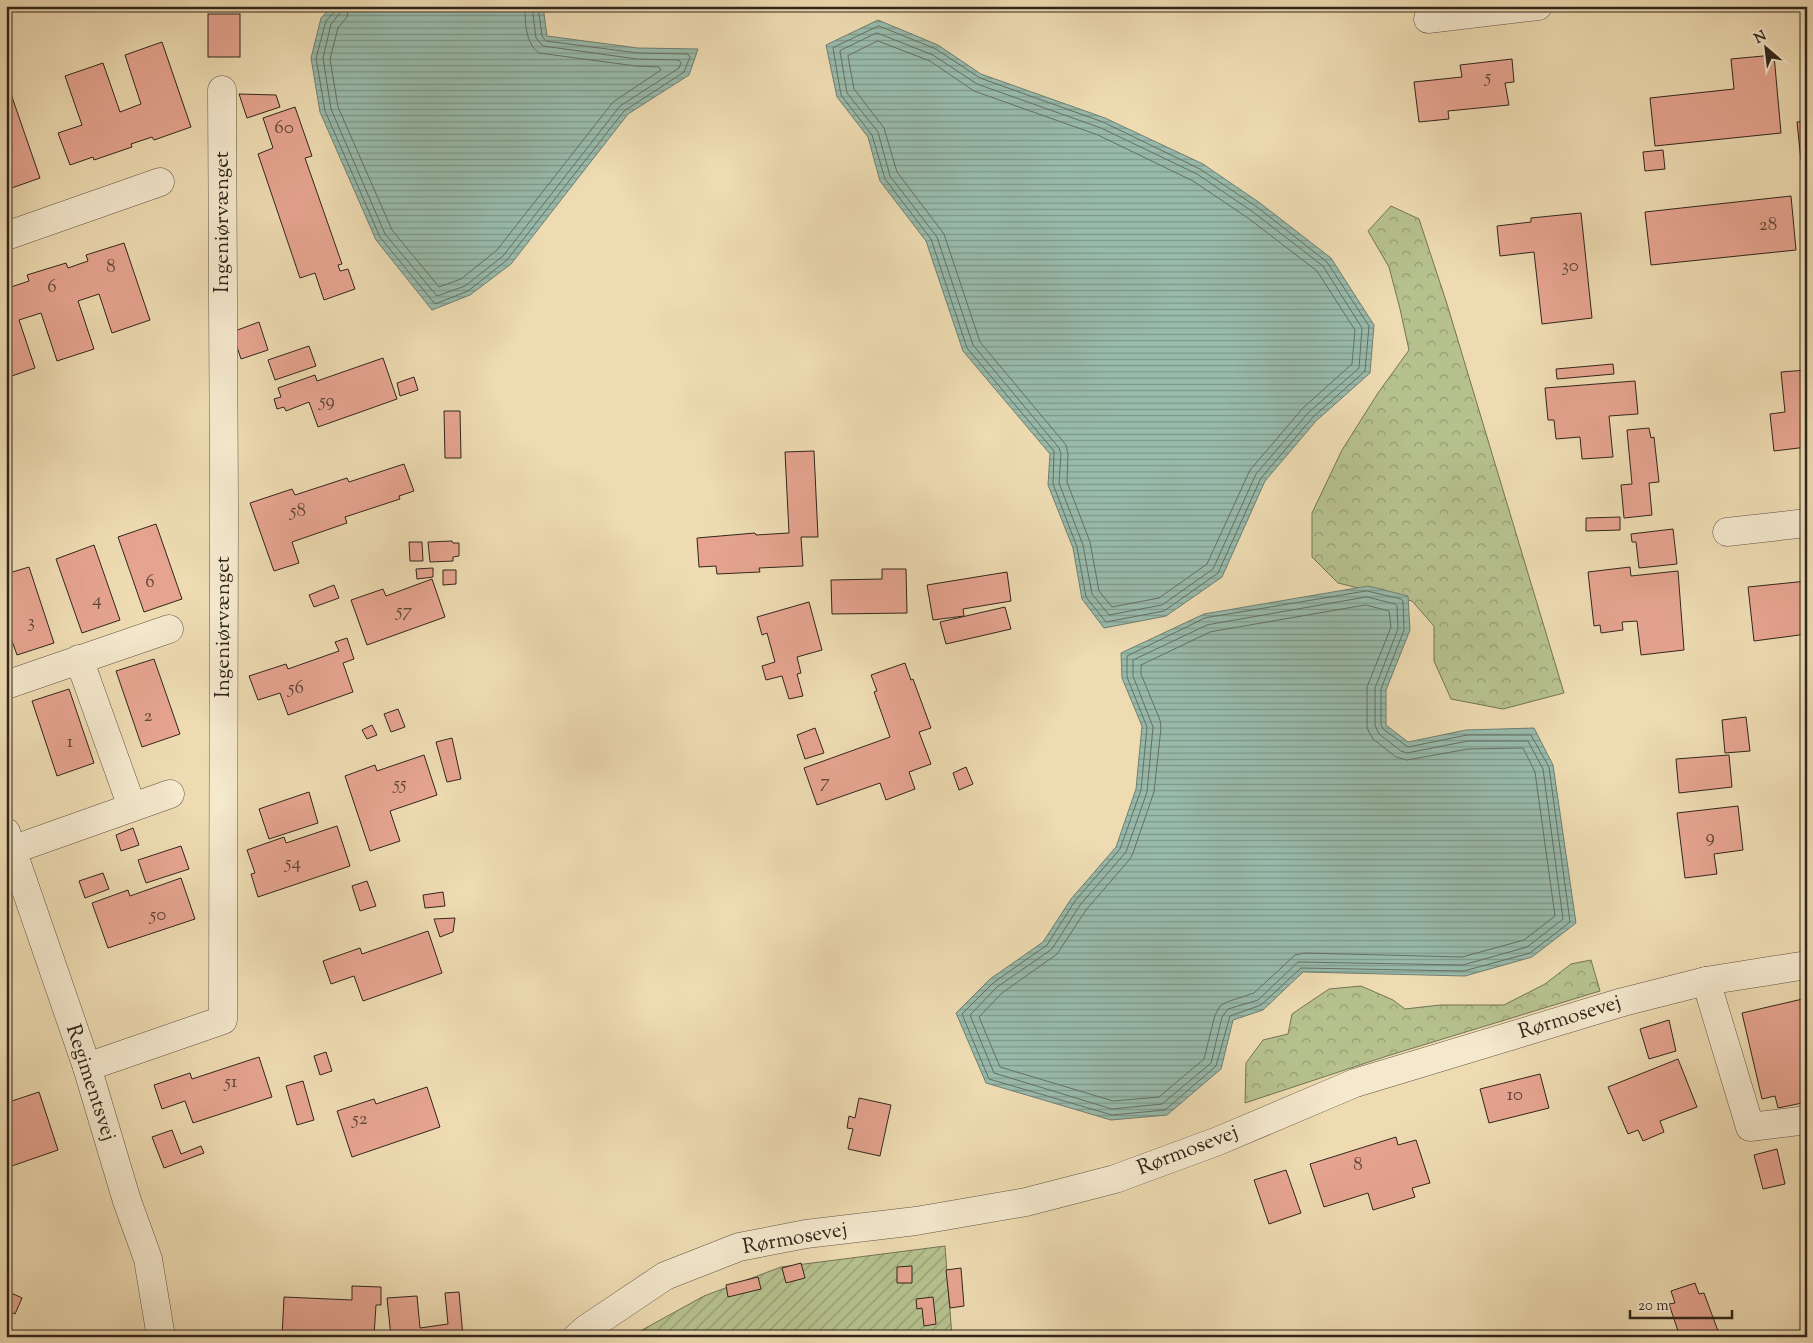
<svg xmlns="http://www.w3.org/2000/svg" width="1813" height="1343" viewBox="0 0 1813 1343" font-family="'Sorts Mill Goudy',serif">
<defs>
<pattern id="forest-crowns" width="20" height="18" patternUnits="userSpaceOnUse" patternTransform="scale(1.25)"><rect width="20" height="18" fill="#b6c18e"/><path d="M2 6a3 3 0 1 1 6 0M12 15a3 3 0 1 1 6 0" fill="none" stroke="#959d73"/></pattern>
<pattern id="garden-furrows" width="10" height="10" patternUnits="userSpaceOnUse" patternTransform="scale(1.25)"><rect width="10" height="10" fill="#b6c18e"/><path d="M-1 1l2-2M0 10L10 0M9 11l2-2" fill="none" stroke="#959d73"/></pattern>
<pattern id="water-rules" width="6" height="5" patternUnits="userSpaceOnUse" patternTransform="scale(1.25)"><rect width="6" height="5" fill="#99bbac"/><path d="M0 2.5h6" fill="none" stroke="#7d988b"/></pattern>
</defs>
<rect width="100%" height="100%" fill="#eedbb2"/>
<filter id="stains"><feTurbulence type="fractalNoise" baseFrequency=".004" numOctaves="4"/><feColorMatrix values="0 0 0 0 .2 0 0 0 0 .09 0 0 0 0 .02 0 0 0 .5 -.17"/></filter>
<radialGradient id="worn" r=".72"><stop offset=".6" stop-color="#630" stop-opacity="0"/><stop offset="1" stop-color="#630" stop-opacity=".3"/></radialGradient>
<g fill="url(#forest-crowns)" stroke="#747455">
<path d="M1391,206l28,13 28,85 117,389 -61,16 -52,-10 -17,-38v-35l-22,-25 -74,-18 -26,-26v-44l30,-63 36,-57 31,-43 -9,-41 -11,-42 -21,-36z"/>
<path d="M1591,960l9,31 -213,65 -142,47 1,-40 17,-23 25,-6 4,-20 37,-25 32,-3 32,14 12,9 35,-4h64l41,-21 26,-20z"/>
</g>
<path fill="url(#garden-furrows)" stroke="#747455" d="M945,1246l7,91h-317l7,-7 62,-34 77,-29z"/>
<g fill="url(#water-rules)" stroke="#6f7f72">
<path d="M332,6h211l4,30 91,12 60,1 -9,26 -61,39 -117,150 -41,31 -38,15 -56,-70 -56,-128 -9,-54 10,-40z"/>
<path d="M878,20l60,25 43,29 124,44 98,46 57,39 71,55 43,67 -4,48 -54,48 -51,60 -43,96 -56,39 -62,12 -22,-29 -9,-51 -25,-63 2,-31 -87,-103 -37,-110 -46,-60 -12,-44 -31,-40 -11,-52z"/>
<path d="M1368,586l40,10 2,34 -24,60v35l22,17 58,-12 68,-2 19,37 23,158 -44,34 -67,19 -162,-4 -40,38 -30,10 -12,49 -54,46 -56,5 -125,-37 -30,-70 34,-34 53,-37 28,-43 45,-52 20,-58 6,-63 -20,-48 -1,-25 83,-39z"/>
</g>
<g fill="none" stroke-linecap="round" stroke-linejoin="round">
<g stroke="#657064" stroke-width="1">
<path d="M336,6l-1,5 -9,10 -10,37 9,53 55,126 55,67 33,-13 39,-31 117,-149 60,-39 6,-15 -2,-3 -50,-1 -92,-12 -4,-5 -4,-30"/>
<path d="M342,6l-2,7 -9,11 -8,34 8,51 54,125 52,62 28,-10 38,-30 117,-150 59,-38 2,-5 -2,-3 -42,-1 -94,-13 -7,-8 -4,-32"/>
<path d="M349,6l-2,11 -9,11 -8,31 8,48 54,123 47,57 22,-8 36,-29 116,-148 48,-32 -2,-3 -23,-1 -97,-13c-14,-10 -14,-32 -14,-47"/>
<path d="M879,26l57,23 44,29 123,44 97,47 57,38 70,55 42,64 -4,45 -52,46 -52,61 -43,95 -54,38 -58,11 -20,-25 -9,-50 -24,-63 1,-33 -87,-103 -36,-109 -46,-60 -13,-44 -31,-40 -8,-47z"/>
<path d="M877,33l56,22 44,29 124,44 96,46 56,38 70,54 39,62 -3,40 -51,45 -52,61 -43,95 -51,36 -53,10 -17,-21 -9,-49 -24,-62 2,-29 -2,-6 -86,-103 -36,-108 -47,-61 -12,-44 -31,-39 -7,-42z"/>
<path d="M878,41l52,20 44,30 124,44 95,46 55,37 69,53 38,59 -3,34 -49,44 -53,62 -43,94 -48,34 -47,9 -13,-16 -9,-49 -23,-60 1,-28 -2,-9 -86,-103 -36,-108 -47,-62 -13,-44 -30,-39 -6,-33z"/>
<path d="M1367,591l34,8 2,2 1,29 -23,59v36l2,4 25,18 59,-12h64l18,32 21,155 -40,31 -66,18 -163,-3 -40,37 -31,11 -14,50 -51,44 -53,5 -123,-36 -27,-65 31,-31 54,-38 28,-44 45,-52 21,-59 6,-63 -20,-50v-21l78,-38z"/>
<path d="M1367,597l28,7 2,2 1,23 -23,59v37l4,9 22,17 6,2 61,-12h60l15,28 20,150 -36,28 -64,18 -165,-3 -40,38 -30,9 -6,8 -11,46 -49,41 -50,5 -118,-36 -24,-58 27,-28 55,-38 28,-44 46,-53 21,-60 6,-65 -20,-51v-16l74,-35z"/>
<path d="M1366,605l23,6 2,16 -24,60v41l6,11 23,18 11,3 61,-11 55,-1 12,24 20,144 -31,24 -62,17 -158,-4 -9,2 -41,38 -27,9 -7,4 -5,9 -11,44 -45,38 -46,4 -113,-34 -21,-50 23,-24 55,-39 29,-44 44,-51 3,-6 21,-61 7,-64 -1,-8 -19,-46v-9l69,-33z"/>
</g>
</g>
<g fill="#e6a490" stroke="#31261c">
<rect x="208" y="14" width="32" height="43"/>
<path d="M162,42l29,85 -37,13 -2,-3 -21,7 1,3 -38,13 -1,-3 -23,8 -12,-32 24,-8 -17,-49 38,-13 17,49 21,-8 -16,-49z"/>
<path d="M1774,55l7,78 -126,13 -5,-48 84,-9 -3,-30z"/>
<path d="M1512,59l2,23 -9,1 4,22 -61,6 1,8 -30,3 -5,-40 48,-5 -2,-12z"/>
<path d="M11,94l29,84 -34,12v-94z"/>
<path d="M239,94l37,1 4,12 -33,11z"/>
<path d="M295,107l17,49 -7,2 37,106 -4,1 2,6 8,-2 7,20 -31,11 -9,-27 -15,5 -42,-124 15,-6 -10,-30z"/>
<path d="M1807,121v39l-6,1 -4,-39z"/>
<path d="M1663,150l2,19 -20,2 -2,-19z"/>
<path d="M1791,196l5,54 -145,15 -6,-53z"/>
<path d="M1581,213l11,105 -50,6 -8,-72 -34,4 -3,-30 34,-4v-4z"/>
<path d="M124,243l26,77 -38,13 -13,-39 -21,7 16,48 -37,12 -16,-48 -22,7 16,48 -29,10v-96l2,6 21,-7 -2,-6 39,-12 2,5 20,-7 -2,-6z"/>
<path d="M259,322l9,28 -27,9 -9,-27z"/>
<path d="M309,346l7,20 -41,14 -7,-20z"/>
<path d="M383,358l14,41 -79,28 -9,-25 -23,9 -2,-4 -7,2 -3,-10 7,-2 -3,-9 37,-13 2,6z"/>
<path d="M1613,364l1,10 -57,5 -1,-10z"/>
<path d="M1807,370v77l-33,4 -4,-37 15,-2 -4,-40z"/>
<path d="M414,377l4,13 -18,6 -3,-13z"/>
<path d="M1635,381l3,33 -29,2 4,41 -31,2 -2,-22 -24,2 -2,-19h-6l-3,-32z"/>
<path d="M444,411h16l1,47h-16z"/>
<path d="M1649,428l2,10 3,-1 5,45 -10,1 3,32 -28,3 -3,-33 11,-1 -5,-54z"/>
<path d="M814,451l4,86h-17l2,29 -44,2 1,4 -43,2 -1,-8 -17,1 -2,-29 58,-5 1,2 33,-2 -4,-81z"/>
<path d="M404,464l10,27 -15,5 1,3 -55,18 2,6 -55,19 7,21 -25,8 -24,-68 42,-14 3,6 52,-17 2,4z"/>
<path d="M1620,517v13l-34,1v-13z"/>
<path d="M156,524l26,75 -38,13 -26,-75z"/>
<path d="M1673,529l4,35 -38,4 -3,-26h-4l-1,-8z"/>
<path d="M452,541l1,2h6v13l-6,1v4l-23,1 -2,-20z"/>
<path d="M409,542h13l1,19h-13z"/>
<path d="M94,545l26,75 -38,13 -26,-74z"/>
<path d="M29,567l25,76 -37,12 -11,-31v-50z"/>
<path d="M1630,567l1,9 47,-5 6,79 -43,5 -4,-34 -15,1 1,8 -22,3 -1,-8 -6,1 -6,-54z"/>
<path d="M433,568v9l-16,2 -1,-10z"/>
<path d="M882,569h24l1,44 -75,1 -1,-34 51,-1z"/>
<path d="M443,570h13v14l-13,1z"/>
<path d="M1007,572l4,29 -48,8 1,7 -31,4 -6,-35z"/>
<path d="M432,579l13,38 -78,28 -16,-45 32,-11 3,7z"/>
<path d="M1807,581v53l-53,7 -6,-54z"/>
<path d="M334,585l5,13 -25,9 -5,-12z"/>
<path d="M809,602l13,48 -25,7 4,16 -4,1 6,22 -14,3 -7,-23 -16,4 -4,-14 13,-4 -8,-29 -5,2 -5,-18z"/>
<path d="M1005,607l6,22 -65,15 -6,-22z"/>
<path d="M347,638l7,21 -11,4 10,29 -65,23 -8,-22 -22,7 -9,-24 37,-12 2,5 51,-18 -4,-9z"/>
<path d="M154,659l26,75 -38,13 -26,-76z"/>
<path d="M905,663l6,17 2,-1 18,49 -12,4 12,32 -22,8 6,17 -29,11 -6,-17 -63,22 -13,-37 86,-31 -16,-45 3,-1 -6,-16z"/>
<path d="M69,689l25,74 -37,13 -25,-75z"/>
<path d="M398,709l7,18 -14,5 -7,-18z"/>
<path d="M1746,717l4,34 -25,2 -3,-33z"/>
<path d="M372,725l5,10 -10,4 -5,-9z"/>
<path d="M815,728l9,25 -19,6 -8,-24z"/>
<path d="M452,738l9,41 -14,3 -11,-40z"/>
<path d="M424,755l13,40 -47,16 10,30 -30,10 -25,-75 30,-11 2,6z"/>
<path d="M1729,755l3,32 -53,6 -3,-34z"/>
<path d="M966,767l7,17 -14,6 -6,-17z"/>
<path d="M309,792l9,31 -49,16 -10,-30z"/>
<path d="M1738,806l5,44 -29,4 3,20 -32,4 -8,-65z"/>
<path d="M337,826l13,40 -92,31 -7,-23 4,-1 -8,-23 37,-13 2,6z"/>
<path d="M133,828l6,17 -18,6 -5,-16z"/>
<path d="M181,846l8,23 -43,14 -8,-23z"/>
<path d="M103,873l6,16 -24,9 -6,-17z"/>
<path d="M181,878l14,41 -87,29 -16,-45 36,-13 2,6z"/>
<path d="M367,881l9,25 -16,5 -8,-25z"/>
<path d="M443,892l2,14 -20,2 -2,-13z"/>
<path d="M455,918l-2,14 -13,5 -6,-18z"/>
<path d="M428,931l14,42 -79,28 -9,-25 -23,8 -8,-23 37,-13 2,6z"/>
<path d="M1807,998v104l-29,6 -3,-12 -13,3 -20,-86z"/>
<path d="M1669,1020l7,31 -27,8 -9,-30z"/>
<path d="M326,1052l6,19 -12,4 -6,-19z"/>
<path d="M259,1057l13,40 -79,26 -8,-22 -23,8 -8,-24 36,-12 2,6z"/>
<path d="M1678,1059l19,48 -37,14 4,11 -21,9 -5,-11 -10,4 -20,-47z"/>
<path d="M1540,1074l9,34 -60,15 -9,-34z"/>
<path d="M303,1081l11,39 -17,5 -11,-39z"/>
<path d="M427,1087l13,40 -88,30 -15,-46 37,-12 2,5z"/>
<path d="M39,1092l19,58 -52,18v-65z"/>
<path d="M859,1098l32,7 -11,51 -32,-7 5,-20 -6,-1 2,-12 6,2z"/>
<path d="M172,1130l9,24 20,-8 3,7 -40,15 -12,-31z"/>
<path d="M1396,1137l2,8 18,-5 14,43 -18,5 3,9 -42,13 -5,-17 -44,14 -14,-43z"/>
<path d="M1777,1149l8,35 -22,5 -9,-34z"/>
<path d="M1286,1170l15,43 -32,11 -15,-44z"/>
<path d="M801,1263l4,15 -19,5 -4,-15z"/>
<path d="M912,1266v17h-15v-16z"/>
<path d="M961,1268l3,38 -14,2 -4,-38z"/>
<path d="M758,1277l3,12 -33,8 -2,-12z"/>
<path d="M1695,1283l4,11 5,-1 14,38 -18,6h-20l-11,-33 6,-1 -4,-12z"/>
<path d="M352,1286l29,1v18h-5l-2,31 -48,-2v3h-44l2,-40 68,3z"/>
<path d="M7,1291l15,7 -7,16 -9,-4z"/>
<path d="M459,1292l4,45h-72l-4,-39 30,-2 3,32 28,-4 -3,-31z"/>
<path d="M933,1297l3,27 -12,2 -2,-18 -5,1 -1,-10z"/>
</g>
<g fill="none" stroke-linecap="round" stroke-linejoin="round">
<defs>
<g id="minor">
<path d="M1428,19l110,-13"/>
<path d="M6,236l154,-54"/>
<path d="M1727,532l80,-9"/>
<path d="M79,659l53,148"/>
<path d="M6,685l163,-56"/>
<path d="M6,832l81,235 40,134 21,58 13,78"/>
<path d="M12,850l158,-56"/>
<path d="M1706,981l44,146 57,-7"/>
<path d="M87,1067l136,-47 1,-515 -2,-415"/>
<path d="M577,1337l9,-8 79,-53 74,-29 67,-13 110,-13 110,-19 89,-23 103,-38 137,-58 268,-81 83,-21 101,-16"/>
</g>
</defs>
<use href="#minor" stroke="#605342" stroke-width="29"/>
<use href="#minor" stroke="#f4e8cd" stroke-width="28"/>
</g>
<g text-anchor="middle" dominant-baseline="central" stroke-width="4.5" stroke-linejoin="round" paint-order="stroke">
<g font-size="19" fill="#5e4639">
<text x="1488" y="77">5</text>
<text x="284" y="128">60</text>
<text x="1768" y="225">28</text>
<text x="1570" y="266">30</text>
<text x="111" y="267">8</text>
<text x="52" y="287">6</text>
<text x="327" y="401">59</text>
<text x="298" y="511">58</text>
<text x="150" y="582">6</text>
<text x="97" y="600">4</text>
<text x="404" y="611">57</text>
<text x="31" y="622">3</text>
<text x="296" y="688">56</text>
<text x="148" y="716">2</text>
<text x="70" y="742">1</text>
<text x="825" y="782">7</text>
<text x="400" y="784">55</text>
<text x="1710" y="837">9</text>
<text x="293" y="863">54</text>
<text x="158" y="915">50</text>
<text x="231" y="1082">51</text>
<text x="1515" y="1095">10</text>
<text x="360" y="1119">52</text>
<text x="1358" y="1165">8</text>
</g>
<g font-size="21" fill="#31261c" stroke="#f4e8cd">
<text transform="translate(223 222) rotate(-90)">Ingeniørvænget</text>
<text transform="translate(224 627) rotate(-90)">Ingeniørvænget</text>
<text transform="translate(1570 1018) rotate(-17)">Rørmosevej</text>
<text transform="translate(90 1083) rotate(72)">Regimentsvej</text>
<text transform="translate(1188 1151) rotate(-21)">Rørmosevej</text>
<text transform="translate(795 1239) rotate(-10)">Rørmosevej</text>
</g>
</g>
<rect width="1813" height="1343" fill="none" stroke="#eedbb2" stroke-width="25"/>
<rect x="8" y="8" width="1798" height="1328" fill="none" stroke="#31261c" stroke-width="2.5"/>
<rect x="12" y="12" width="1788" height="1318" fill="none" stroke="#31261c"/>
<g transform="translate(1766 48) rotate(332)" stroke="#f4e8cd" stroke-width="4" paint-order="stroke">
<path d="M0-4L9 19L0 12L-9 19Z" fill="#31261c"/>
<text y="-8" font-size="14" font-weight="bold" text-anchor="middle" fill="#31261c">N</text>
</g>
<path d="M1630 1310v8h102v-8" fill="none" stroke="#31261c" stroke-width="2.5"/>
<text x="1638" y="1310" font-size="15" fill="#31261c" stroke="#f4e8cd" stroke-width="4" paint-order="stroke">20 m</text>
<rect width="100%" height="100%" filter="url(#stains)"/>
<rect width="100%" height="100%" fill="url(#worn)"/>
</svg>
